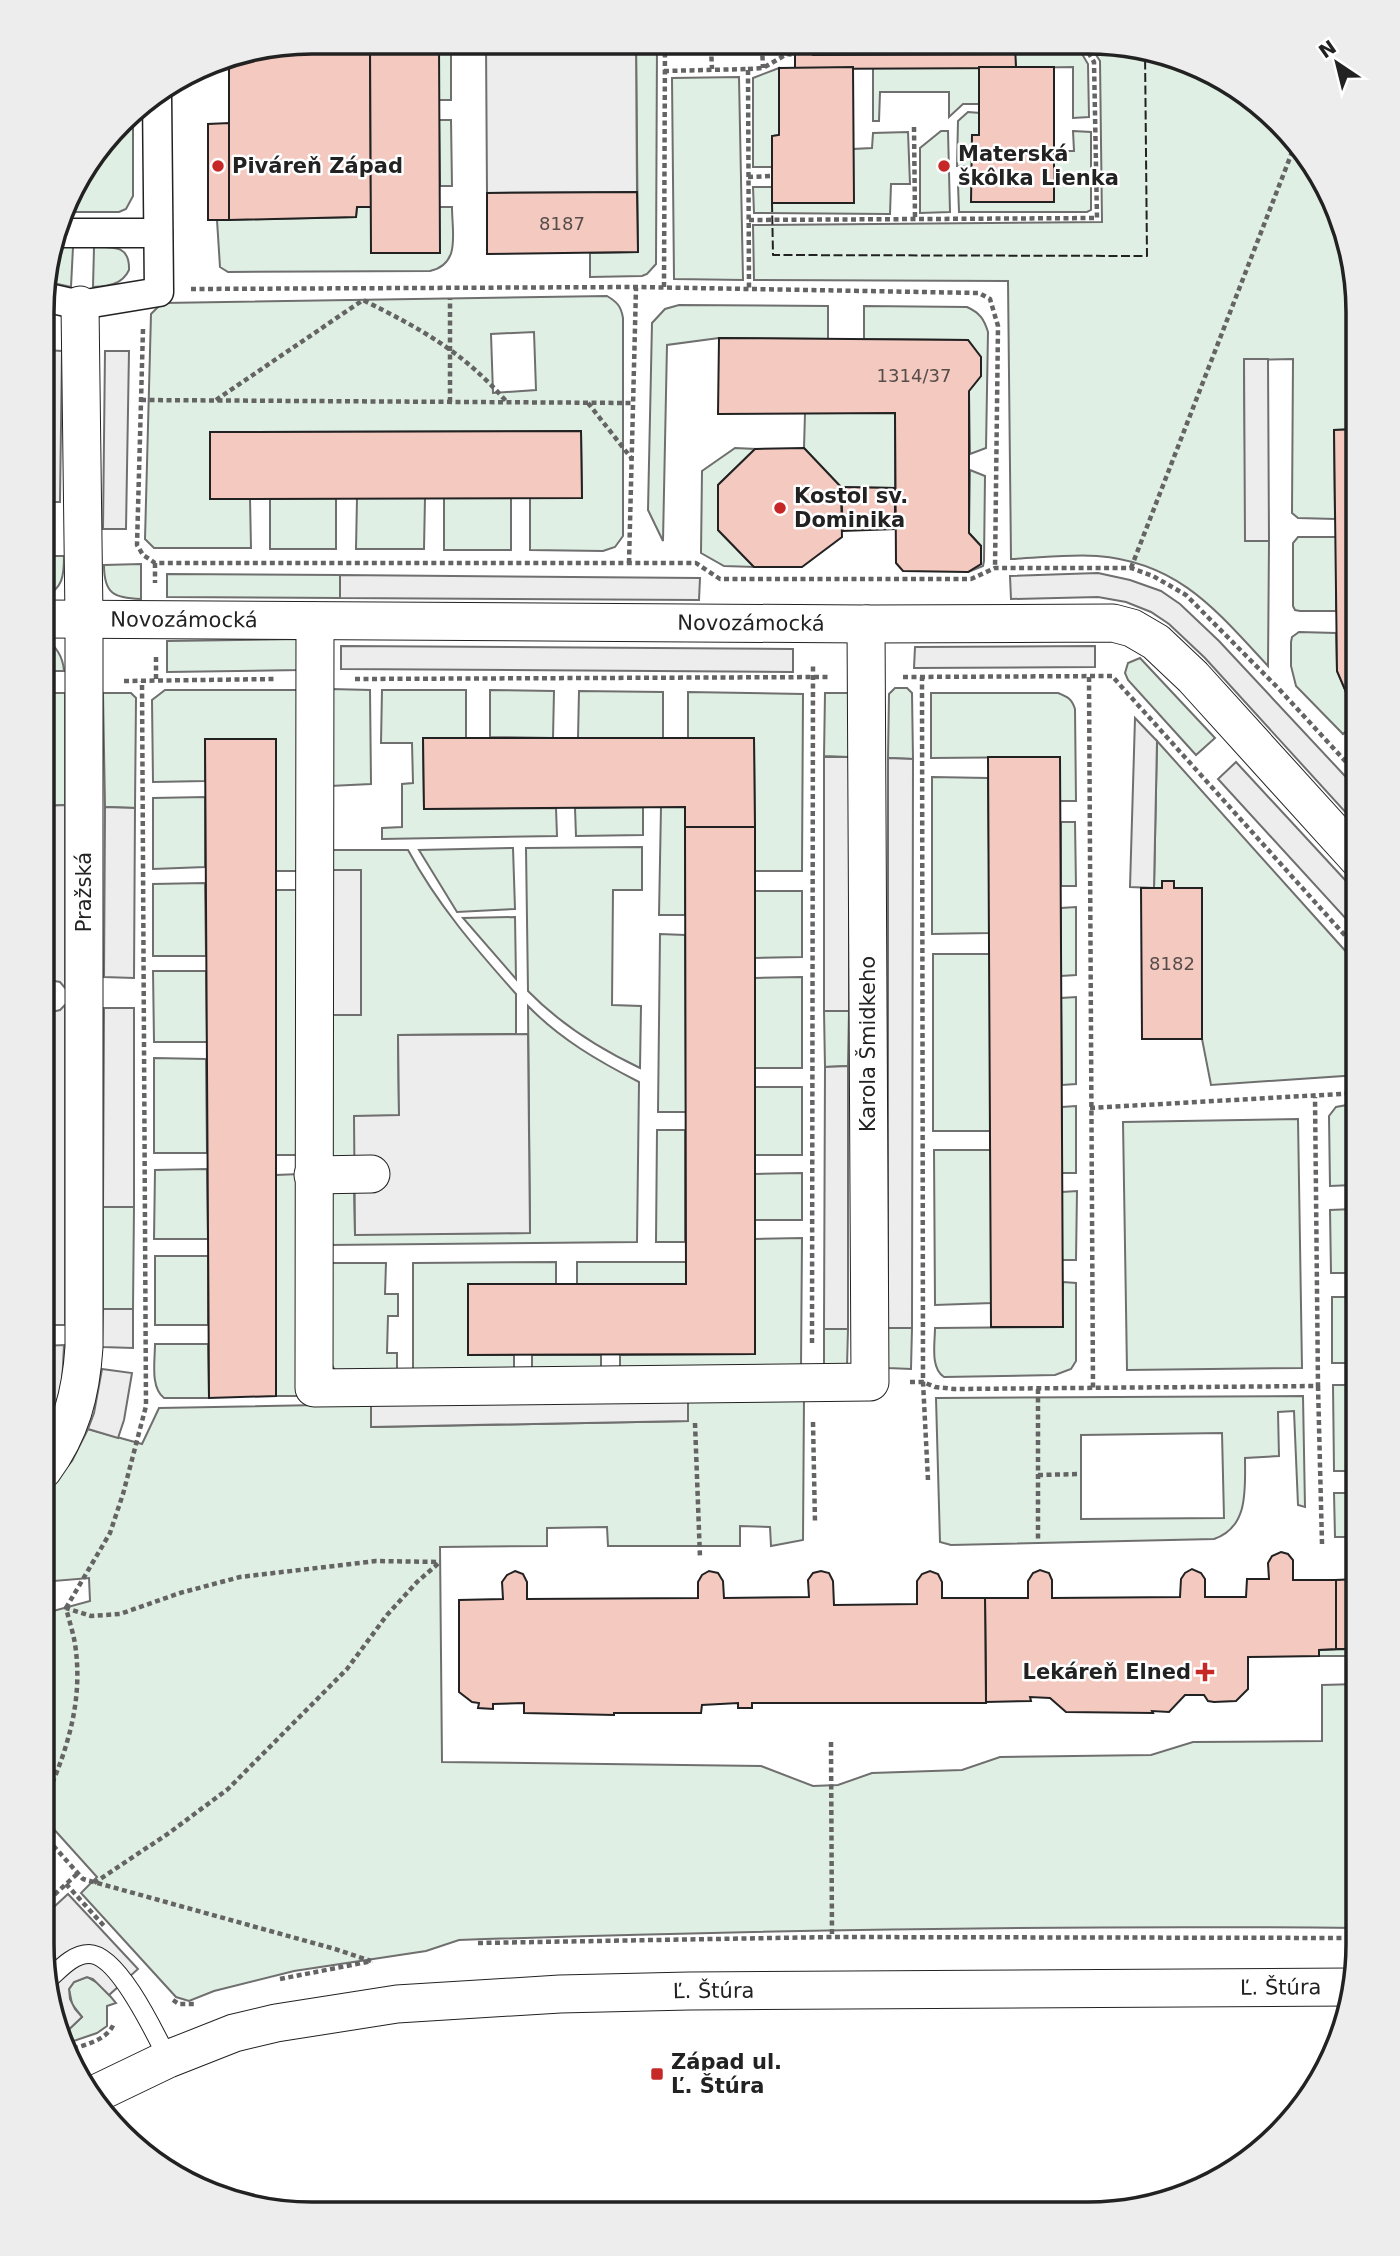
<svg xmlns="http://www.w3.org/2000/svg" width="1400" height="2256" viewBox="0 0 1400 2256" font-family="'DejaVu Sans',sans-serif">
<rect width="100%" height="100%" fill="#fff"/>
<g fill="#e0efe3" stroke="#6f6f6f" stroke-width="2" fill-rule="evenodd">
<rect x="439" y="42" width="12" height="58"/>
<path d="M636,43h21l-1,221 -9,10 -5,2 -52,1v-24l48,-1z"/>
<path d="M826,44h250l12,20 1,53 -16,1v-51l-57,1 -2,-23 -16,1 -1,8 -184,1v-8h13z"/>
<path d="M1089,44h34l68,19 61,35 50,50 36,61 20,104v116l-24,1 1,89 -37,-1 -6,-5 1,-154 -49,1 2,181h23l-1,125c-52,-56 -90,-104 -171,-110 -28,-2 -58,2 -86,3l-3,-278 -254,-1 -1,-55 349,-3 -2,-161z"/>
<path d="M979,67v37h-16l-14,13v-25h-69l-1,29h-6v-53z"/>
<path d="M779,68v67l-7,1v31h-19v-89z"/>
<path d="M739,77l4,203 -69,-1 -2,-201z"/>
<path d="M133,111v85l-7,13 -7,3h-55l6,-19z"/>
<path d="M968,112l12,1 -1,22h-7v32l-15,-1 1,-45z"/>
<path d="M439,120h12l1,66h-12z"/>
<path d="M941,131h7l2,81 -30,1v-65z"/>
<path d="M1073,131l18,1v78l-4,2h-128l-1,-28h14v18h81l1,-51h20z"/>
<path d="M908,132l2,52h-19l-1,30 -136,-1 -1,-26h19v16l81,-1v-53l19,-1 1,-15z"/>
<path d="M357,207h95c0,26 9,57 -22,64l-202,1 -8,-5 -3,-47 139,-3z"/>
<path d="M54,247h19l-2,40 -27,-6z"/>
<path d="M94,247c19,0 36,-2 35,23 -7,15 -21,16 -36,17z"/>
<path d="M607,296c10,6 14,10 16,22v218l-8,11 -12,4 -73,-1v-53l52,1 -1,-67 -371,1v67l40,-1 1,50h-97l-9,-9 6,-225 11,-11zM534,332l2,58 -43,3 -2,-59z"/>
<path d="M679,305l149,1v33l-109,-1 -52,7 -4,196 -15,-31 4,-187 13,-14z"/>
<path d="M864,306l103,1c13,6 17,12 21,25l-2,116 -16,6 -1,-63 12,-15v-19l-13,-17 -104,-1z"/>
<path d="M805,413h90v75l-54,-1 -37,-39z"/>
<path d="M735,448l20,1 -37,36v45l36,37 -30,-1 -23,-13 1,-82z"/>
<path d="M970,470l15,6 -1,85 -1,5 -15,6 13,-8v-18l-12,-13z"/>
<path d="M444,497l67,1v52h-67z"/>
<path d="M336,498v51h-66v-50z"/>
<path d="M357,498h68l-1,51h-68z"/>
<path d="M1298,537h38v74h-36l-5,-1 -2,-4v-63z"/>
<path d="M53,556h11c0,19 -1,33 -20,41v-38z"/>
<path d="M141,564v35c-27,-1 -37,-5 -37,-34z"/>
<path d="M167,574l173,1v23l-173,-1z"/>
<path d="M1299,632l37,1 1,38 21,49 -15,14 -47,-48 -5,-20v-24l1,-5z"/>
<path d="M44,639c12,6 19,18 20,32h-20z"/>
<path d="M299,639l1,31 -133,2v-31z"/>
<path d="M1140,658l75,80 -19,17 -68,-75 -3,-7 3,-10z"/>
<path d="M895,688h12l5,5 1,66 -25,-1 1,-64z"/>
<path d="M331,689l39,1 1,94 -41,2z"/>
<path d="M165,690h134l1,181h-24v-132h-71v42l-52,1 -1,-82z"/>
<path d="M382,690h84v48h-43l1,71 132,-1 1,28 -175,3v-11l20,-1v-43l11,-1 -1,-40h-31z"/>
<path d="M490,690l64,1 -1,47 -63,-1z"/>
<path d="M579,691l84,1v46h-85z"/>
<path d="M688,692l115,2 -1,177h-47l-1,-132 -66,-1z"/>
<path d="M44,693h21v112l-21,1z"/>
<path d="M103,693h28l5,5 -1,110 -30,-1z"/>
<path d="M825,693h25l-1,64 -25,-1z"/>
<path d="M931,693h127c10,4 14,6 17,16l1,92h-16v-44l-129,1z"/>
<path d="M1157,741l201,224v110l-147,10 -9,-46v-151h-28l-1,-7h-11v7h-8z"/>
<path d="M932,777l56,1 2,155 -58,1z"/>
<path d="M205,797v70l-52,2v-71z"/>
<path d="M643,807v28l-67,1 -1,-28z"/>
<path d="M661,807h24v108h-26z"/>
<path d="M1061,822h14l1,64h-15z"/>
<path d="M642,847v43h-29l-1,115 29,1 -1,62c-42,-20 -79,-43 -112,-77l-2,-143z"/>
<path d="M513,848l2,61 -58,3 -38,-62z"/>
<path d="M328,850h80c29,54 67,98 108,144v40l-118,1 1,80 -45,47 -26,1v-148h33v-145h-33z"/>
<path d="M205,883l1,73h-53v-72z"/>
<rect x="276" y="890" width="24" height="265"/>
<path d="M754,891h48v66l-47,1z"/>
<path d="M1076,907v68l-15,1v-68z"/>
<path d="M515,917l1,62 -53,-61z"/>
<path d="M660,934l25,1 1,177h-28z"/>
<path d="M933,954h57l1,177h-58z"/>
<path d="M153,971h53l1,71h-53z"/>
<path d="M802,977v91h-48l1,-90z"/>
<path d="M1076,997v87l-14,1 -1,-87z"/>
<path d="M528,1006c32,33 70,55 111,76l-2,160 -309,3v-58h26l1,47 175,-1z"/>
<path d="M824,1011h25l-1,55 -23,1z"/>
<path d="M154,1058l52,1 1,94h-53z"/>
<rect x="755" y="1087" width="47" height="68"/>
<path d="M1358,1103v40l-5,1v41l-23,1 -1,-70 7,-9z"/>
<path d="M1076,1106v67h-14v-66z"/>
<path d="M1298,1119l4,249 -175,2 -4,-248z"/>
<path d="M657,1130h28v112h-29z"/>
<path d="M934,1150h57l1,153 -57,2z"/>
<path d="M207,1169l1,70h-54l1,-69z"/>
<path d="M802,1173v47h-47v-46z"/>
<path d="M300,1174v222h-24v-221z"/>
<path d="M1077,1191l-1,69h-14v-68z"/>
<path d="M103,1207h31l-1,102h-30z"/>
<path d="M1353,1209l1,64h-23l-1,-63z"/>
<path d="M802,1238l-1,130 -181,3v-16l135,-1v-115z"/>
<rect x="155" y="1256" width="53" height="69"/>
<path d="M556,1262v22l-88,1v70h46v18l-101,1v-111z"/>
<rect x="577" y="1262" width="109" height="22"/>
<path d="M328,1263h58l-1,31h13v22h-10l-1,37h10v21l-54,1 -9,-6 -6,-13z"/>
<path d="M1063,1282l13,1v78l-5,8 -16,6 -111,2c-14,-9 -9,-34 -9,-49l127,-1z"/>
<path d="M1332,1297h22l1,66h-23z"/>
<path d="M888,1328h24l-1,41 -23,-1z"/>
<path d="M824,1329h24l-1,38h-23z"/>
<path d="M155,1344h53l1,54h-45c-14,-11 -9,-37 -9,-54z"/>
<path d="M532,1355h69v16l-69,1z"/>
<path d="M1333,1385h22l1,86h-22z"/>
<path d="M804,1396l-1,144 -32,6 -1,-19 -30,-1v20h-132l-1,-19 -60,1v18l-107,1 2,215 319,4 52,20 25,-1 34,-12 90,-3 38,-13 151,-2 42,-13 129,-1v-56l35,-1v244c-299,-3 -599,2 -898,12l-33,11 -132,20 -80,20 -25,10 -13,-4 -95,-104 16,-16 -55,-61v-202l48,-13 -1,-23 -47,4 1,-87 29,-34 16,-32 54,15 17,-36 212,-4 1,23 316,-6v-23z"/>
<path d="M1303,1396l2,111 -7,-2 -4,-94 -16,1 1,44 -34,2c0,31 4,69 -31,81l-263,6 -11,-3 -4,-144zM1222,1433l2,85 -143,1v-84z"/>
<path d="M1334,1493h22l1,44h-22z"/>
<path d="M1358,1649v7h-39v-6z"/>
<path d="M87,1977l14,8 15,18 -9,3v20l-10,7 -35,12 -1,-8 21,-20 -10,-13 -3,-15 5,-7z"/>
</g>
<g fill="#ededed" stroke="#6f6f6f" stroke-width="2">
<path d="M486,43h150l1,149 -150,1z"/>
<path d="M44,350l18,1 -2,151h-16z"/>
<path d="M105,351h24l-3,178h-23z"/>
<path d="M1244,359h24l1,182h-24z"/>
<path d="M1098,573l32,7 31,11 19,13 39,37 139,149v36l-153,-168 -36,-34 -18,-12 -25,-10 -28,-5 -87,2 -1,-23z"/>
<path d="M340,575l360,3 -1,22 -359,-2z"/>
<path d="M341,646l452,3v23l-452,-3z"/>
<path d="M1095,646v21l-181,1 1,-21z"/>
<path d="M1135,718l22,23 -3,147 -24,-1z"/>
<rect x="824" y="757" width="25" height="254"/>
<path d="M888,758l25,1 -1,569h-24z"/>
<path d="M1236,762l122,132v38l-140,-153z"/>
<path d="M65,805v183l-5,-6 -17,-3 1,-173z"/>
<path d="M105,807l30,1 -1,170 -30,-1z"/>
<rect x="328" y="870" width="33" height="145"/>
<path d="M65,1005v320h-22v-311l17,-4z"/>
<path d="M104,1008h30v199h-31z"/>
<path d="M528,1034l2,199 -175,2 -1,-119 45,-1 -1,-80z"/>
<path d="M848,1066v263h-24l1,-262z"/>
<path d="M103,1309h30v39l-31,-1z"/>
<path d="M64,1345l-2,40 -8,25 -11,22v-86z"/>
<path d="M102,1369l30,4 -8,47 -6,18 -30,-9 6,-16z"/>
<path d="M688,1398v23l-317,6v-23z"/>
<path d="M68,1894l70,75 -29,26 -16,-16 -6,-2 -13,5 -5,7 1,10 5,10 7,8 -21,20 -19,-94v-25z"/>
</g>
<g fill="#f3c9c0" stroke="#222" stroke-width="2">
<path d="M313,42h57l1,165h-14l-1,10 -127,3v-161z"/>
<path d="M370,42h69l1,211h-69z"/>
<path d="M685,43l141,1v3l-141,1z"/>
<path d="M1015,45l1,23 -221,1v-22h18v8l184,-1 1,-8z"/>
<path d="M853,67l1,136h-82v-67l7,-1v-67z"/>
<path d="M979,67h75v135h-83l1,-67h7z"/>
<path d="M229,123v97h-21v-96z"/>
<path d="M637,192l1,60 -151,2v-61z"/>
<path d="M719,338l249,2 13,17v19l-12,15v142l12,13v18l-13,8 -65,-1 -7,-8 -1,-150 -177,1z"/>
<path d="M1358,429v291l-21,-49 -3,-241z"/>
<path d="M581,431l1,67 -372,1v-67z"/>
<path d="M804,448l37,39 1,50 -40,30h-48l-36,-37v-45l37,-36z"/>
<path d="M841,487l54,1v41l-52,2z"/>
<path d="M423,738h331l1,89h-70v-20l-261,2z"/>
<path d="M205,739h71v657l-67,2z"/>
<path d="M988,757h72l3,570h-72z"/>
<path d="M685,827h70v527l-287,1v-71h218z"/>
<path d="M1162,881h12v7h28v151h-60l-1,-151h21z"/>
<path d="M1353,1143h5v506h-22v-69l21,-1z"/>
<path d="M1281,1552l7,2 5,6v20h43v69l-17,1v6l-71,1v32l-12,12 -22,1 -6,-1 -4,-6h-19l-16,17 -17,-1 1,2 -87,-1 -16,-14 -20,-1 1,4 -45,1 -1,-104h43v-17l5,-8 7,-3 9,3 3,7v18l128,-1 1,-18 4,-6 7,-4 9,4 4,6v18h41l1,-18h22l-1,-16 4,-7z"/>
<path d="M515,1571l8,3 4,8v17l171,-1v-16l4,-7 7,-4 9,2 5,8 1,17 85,-1 -1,-17 5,-7 8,-2 8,2 4,8 1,24 83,-1v-23l5,-7 8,-3 8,3 4,8v16h43l1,105h-234v5h-14v-5l-36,2 -1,8h-87v2l-90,-2v-10l-31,1v5l-15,-1 1,-5 -7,-1 -13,-10v-92l44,-1 -1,-17 5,-7z"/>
</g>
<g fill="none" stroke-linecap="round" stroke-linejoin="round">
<defs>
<path id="service" d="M49,1979c11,-10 24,-25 40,-25 29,0 67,81 79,105"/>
<g id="pedestrian">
<path d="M58,233h100"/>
<path d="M44,297l36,8 79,-13 -2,-197"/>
</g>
<g id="minor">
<path id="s1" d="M44,619l822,5 247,-1 19,5 24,14 37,35 165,182"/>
<path d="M315,621l-1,767 556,-6 -4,-758"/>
<path d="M313,1175l58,-1"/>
<path d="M43,1470c28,-38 38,-76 41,-123v-729l-4,-313"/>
<path id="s2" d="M91,2096l77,-37 66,-26 42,-10 121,-19 163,-10 129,-3 662,-4"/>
</g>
</defs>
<use href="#service" stroke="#222" stroke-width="20"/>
<use href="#pedestrian" stroke="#222" stroke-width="31"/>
<use href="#minor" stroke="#222" stroke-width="39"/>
<g stroke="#646464" stroke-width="4.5" stroke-dasharray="5 3.5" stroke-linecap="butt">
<path d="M762,47l1,21"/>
<path d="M711,48l1,21"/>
<path d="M748,69l15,-1 24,-14 8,1"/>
<path d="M664,71l84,-2 1,220"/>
<path d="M914,127l1,91"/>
<path d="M748,177l24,-1"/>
<path d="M749,220l348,-2 -3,-156 -11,-18"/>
<path d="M664,287l1,-244"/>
<path d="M191,289l445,-2 343,6 11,6 8,27 -3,242"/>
<path d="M143,329l-6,216 6,10 12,8h541l24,16h251l24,-11h136l22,8 33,19 93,94 79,86"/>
<path d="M141,400l492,3"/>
<path d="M216,400l147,-100c58,29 99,51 143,101"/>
<path d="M450,402v-103"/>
<path d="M588,403l44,56"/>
<path d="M155,563v20"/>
<path d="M629,563l7,-275"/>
<path d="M1131,568l165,-426"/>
<path d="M156,657v24"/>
<path d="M903,677l209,-1 246,274"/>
<path d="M1089,677l4,711"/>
<path d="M355,679l474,-2"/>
<path d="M124,681l152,-2"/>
<path d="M1090,1108l268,-15"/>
<path d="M812,1343l1,-680"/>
<path d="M910,1382h13l-1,-705"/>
<path d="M1318,1386l4,158"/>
<path d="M1038,1389v151"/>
<path d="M813,1422l2,101"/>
<path d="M695,1423l5,135"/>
<path d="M1038,1475l42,-1"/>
<path d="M928,1480l-5,-98 12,5 19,2 364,-3 -3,-289"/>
<path d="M66,1608l44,-75 13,-39 23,-88 -4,-725"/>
<path d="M831,1742l1,195"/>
<path d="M42,1806c24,-51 42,-104 33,-162 -2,-12 -6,-24 -9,-36l25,8 29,-2 60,-21 60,-16 136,-16 64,1"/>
<path d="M42,1833l41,46 252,70 36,12"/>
<path d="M94,1883l75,-50 59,-44 119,-120 40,-54 30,-33 23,-20"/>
<path d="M66,1884l39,43"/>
<path d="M42,1906l35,-32"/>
<path d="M478,1943l354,-6 525,1"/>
<path d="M280,1979l92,-18"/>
<path d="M173,2000l6,4h15"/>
<path d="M65,2051c16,-5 43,-10 49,-28"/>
</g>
<use href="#service" stroke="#fff" stroke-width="18"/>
<use href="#pedestrian" stroke="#fff" stroke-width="28"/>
<use href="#minor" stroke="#fff" stroke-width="37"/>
<path stroke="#222" stroke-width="2" stroke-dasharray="9 3.5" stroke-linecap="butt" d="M772,203l1,52 374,1 -2,-206"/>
</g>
<g fill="#c62828" stroke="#fff" stroke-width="2.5">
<circle cx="218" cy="166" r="7"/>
<circle cx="944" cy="166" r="7"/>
<circle cx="780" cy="508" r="7"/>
<path d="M1201.5 1661.5h7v7h7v7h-7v7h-7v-7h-7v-7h7z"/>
<rect x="650" y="2067" width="14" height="14" rx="3.5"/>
</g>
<g text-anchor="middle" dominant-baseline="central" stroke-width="5" stroke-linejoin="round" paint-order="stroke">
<g font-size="18" fill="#564c4a">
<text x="562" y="223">8187</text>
<text x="914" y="375">1314/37</text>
<text x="1172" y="963">8182</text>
</g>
<g font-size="21" font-weight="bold" fill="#222" stroke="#fff" text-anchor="start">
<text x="958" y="154">Materská<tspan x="958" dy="24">škôlka Lienka</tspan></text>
<text x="232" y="166">Piváreň Západ</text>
<text x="794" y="496">Kostol sv.<tspan x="794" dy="24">Dominika</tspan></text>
<text x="1191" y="1672" text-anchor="end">Lekáreň Elned</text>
<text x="671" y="2062">Západ ul.<tspan x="671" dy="24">Ľ. Štúra</tspan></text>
</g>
<g font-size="21" fill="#222" stroke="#fff">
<text stroke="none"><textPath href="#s1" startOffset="140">Novozámocká</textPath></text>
<text stroke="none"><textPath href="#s1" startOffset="707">Novozámocká</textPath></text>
<text transform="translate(84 892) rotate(-90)">Pražská</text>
<text transform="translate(868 1044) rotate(-90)">Karola Šmidkeho</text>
<text stroke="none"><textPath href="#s2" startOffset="1206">Ľ. Štúra</textPath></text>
<text stroke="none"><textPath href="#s2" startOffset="639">Ľ. Štúra</textPath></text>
</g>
</g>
<path d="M0 0H1400V2256H0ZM312 54H1088A258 258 0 0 1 1346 312V1944A258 258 0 0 1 1088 2202H312A258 258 0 0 1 54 1944V312A258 258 0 0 1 312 54Z" fill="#ededed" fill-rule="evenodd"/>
<path fill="none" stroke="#222" stroke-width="3.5" d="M312 54H1088A258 258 0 0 1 1346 312V1944A258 258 0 0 1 1088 2202H312A258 258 0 0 1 54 1944V312A258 258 0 0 1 312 54Z"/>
<g transform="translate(1337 63) rotate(325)" stroke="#ffffff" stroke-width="5" paint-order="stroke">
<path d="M0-5L12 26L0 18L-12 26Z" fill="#222222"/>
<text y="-10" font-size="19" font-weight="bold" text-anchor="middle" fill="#222222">N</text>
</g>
</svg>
